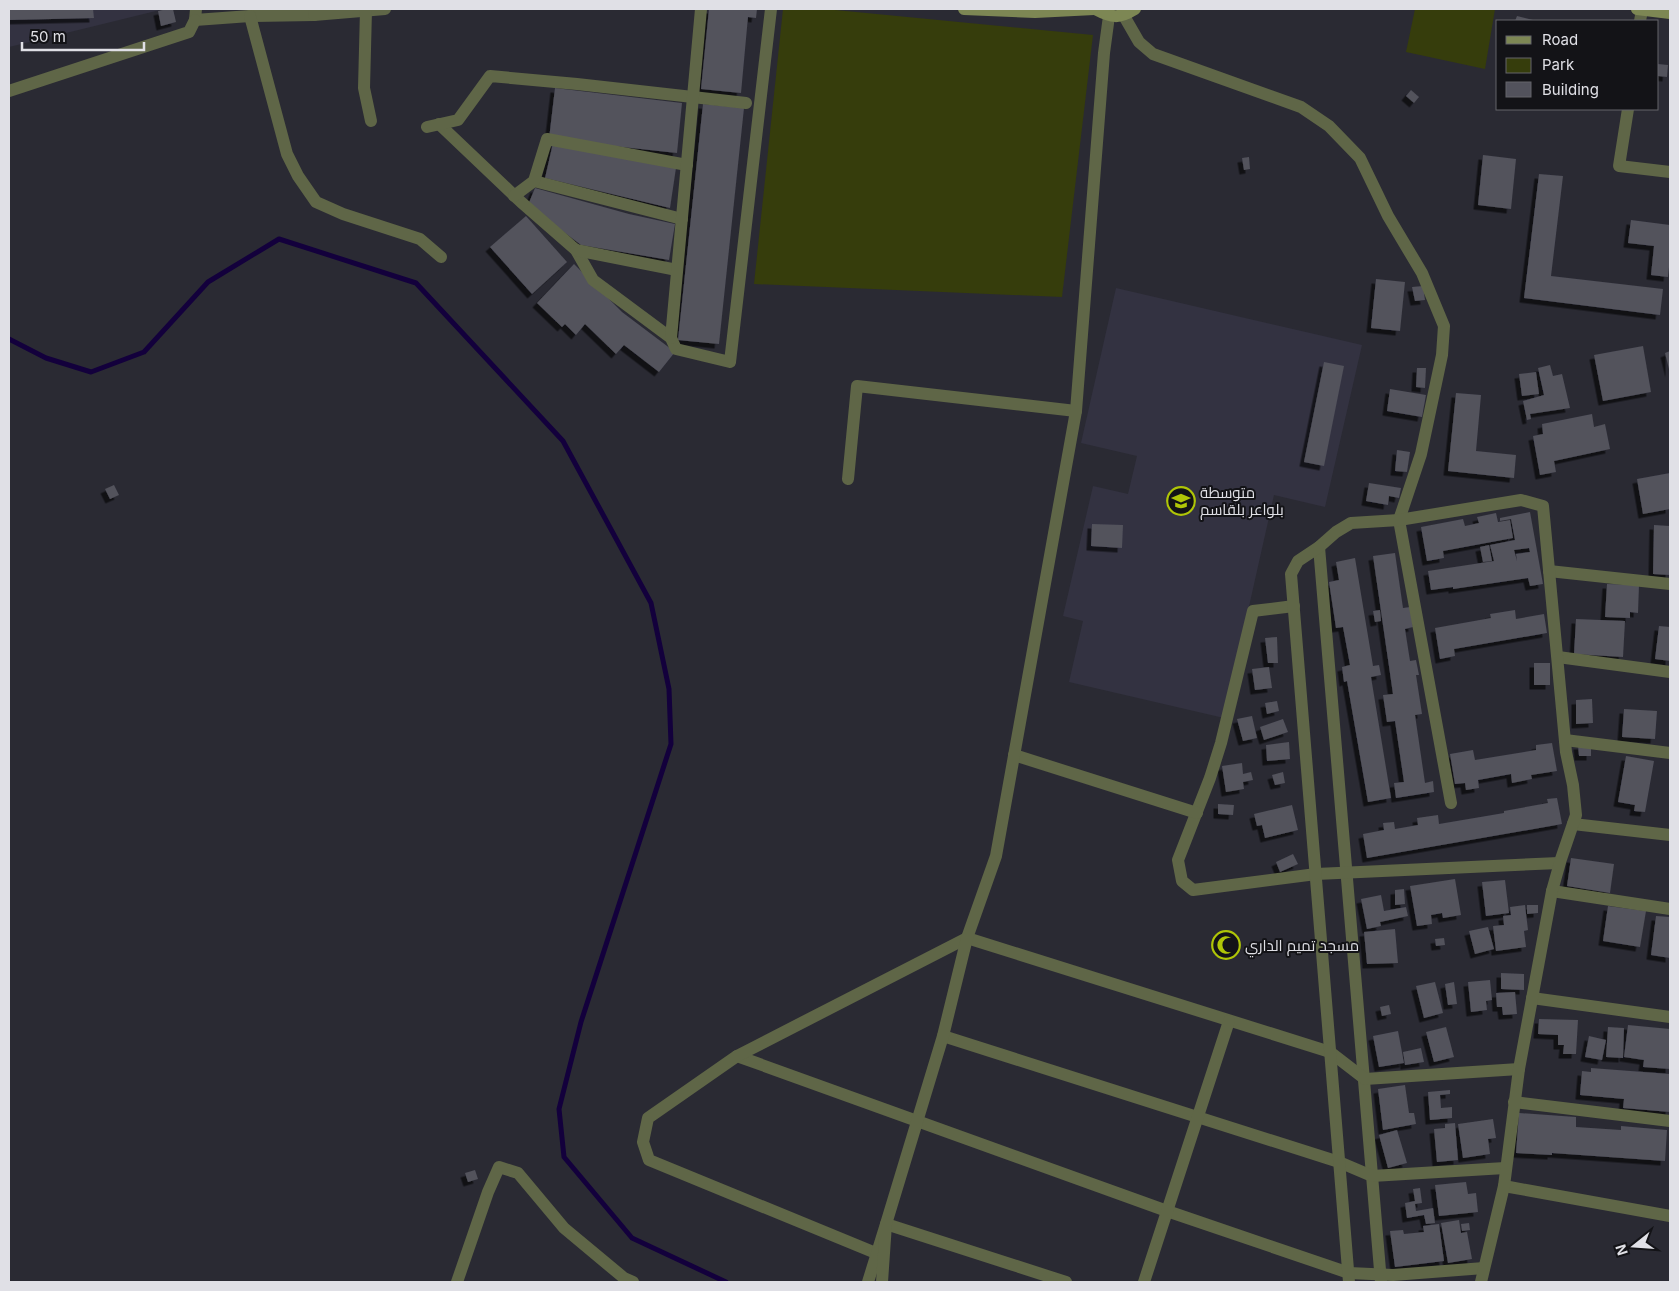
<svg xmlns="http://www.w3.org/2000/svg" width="1679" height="1291" viewBox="0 0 1679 1291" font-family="Inter,Cairo,sans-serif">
<defs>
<filter id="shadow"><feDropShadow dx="-4.5" dy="4.5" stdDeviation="0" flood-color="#0009"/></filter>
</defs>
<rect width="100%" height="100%" fill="#2a2a33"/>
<g fill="#333241">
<path d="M9,9h155l-155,38z"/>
<path d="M1116,288l246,57 -37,162 -51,-12 -50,223 -155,-36 14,-61 -20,-5 30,-130 35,8 9,-38 -56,-13z"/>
</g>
<g fill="#363d0c">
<path d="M783,9h42l268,26 -31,262 -308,-13z"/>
<path d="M1415,9h80l-10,60 -79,-17z"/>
</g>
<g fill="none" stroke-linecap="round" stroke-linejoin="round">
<path stroke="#13003c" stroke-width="5" d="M9,339l37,19 45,14 53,-20 64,-70 71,-43 137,44 147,158 88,162 18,86 2,55 -90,278 -22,87 5,48 68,81 94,44"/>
</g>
<g fill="#52525c" fill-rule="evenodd" filter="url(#shadow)">
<path d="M9,9h84l1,9 -85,2z"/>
<path d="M167,9h6l3,13 -15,4 -3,-15z"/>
<path d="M709,9h48l-1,9 -8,-1 -7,76 -40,-4z"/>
<path d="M1517,16l20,5h-22z"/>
<path d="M1658,64l10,1 -1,12 -9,-1z"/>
<path d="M555,88l127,15 -5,50 -128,-14z"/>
<path d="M1411,90l8,7 -5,6 -8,-7z"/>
<path d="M703,104l41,4 -25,236 -41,-4z"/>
<path d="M553,143l123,25 -6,40 -125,-30z"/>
<path d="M1483,155l33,4 -5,50 -33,-4z"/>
<path d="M1249,157l1,12 -6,1 -2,-12z"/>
<path d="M1539,174l24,2 -12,100 112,13 -3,26 -136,-17z"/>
<path d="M535,188l94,26 46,10 -6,36 -88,-15 -53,-40z"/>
<path d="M526,216l41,46 -35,32 -42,-47z"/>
<path d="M1631,220l39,5v33l-2,19 -17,-2 3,-29 -26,-3z"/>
<path d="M574,264l48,48 53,40 -16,20 -35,-27 -8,9 -31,-30 -9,11 -11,-11 -3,3 -25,-24z"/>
<path d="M1376,279l29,3 -5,49 -29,-3z"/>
<path d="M1423,286l2,14 -10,1 -3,-14z"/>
<path d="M1643,346l8,46 -48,9 -9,-46z"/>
<path d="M1670,351v22l-5,-20z"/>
<path d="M1324,362l20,4 -20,100 -20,-4z"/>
<path d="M1550,365l3,11 9,-2 8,34 -40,6 1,5 -4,1 -4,-19 21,-6 -6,-27z"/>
<path d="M1417,368h9l-1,20 -9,-1z"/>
<path d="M1536,372l3,22 -17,2 -3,-22z"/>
<path d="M1390,389l36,6 -4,22 -35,-6z"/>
<path d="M1456,393l25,2 -5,56 40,4 -2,23 -66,-7z"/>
<path d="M1592,414l2,13 11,-3 5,25 -56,12 2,11 -16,3 -7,-39 10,-2 -1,-10z"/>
<path d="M1397,450l13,2 -3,20 -12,-1z"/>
<path d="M1670,473v36l-27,5 -6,-35z"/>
<path d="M1369,483l32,5 -2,10 -10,-2 -1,9 -22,-4z"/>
<path d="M114,485l5,10 -9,4 -5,-10z"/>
<path d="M1530,512l13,72 -13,2 -2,-8 -75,11v-2l-22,3 -3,-19 66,-10 -4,-16 25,-5 -4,-21 -11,2v-3zM1529,548l1,4 -14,2 1,7 -3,-11z"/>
<path d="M1496,513l2,9 12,-2 3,18 -70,13 1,7 -17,3 -6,-34 42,-8 2,7 14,-3 -2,-6z"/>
<path d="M1092,524l31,1 -1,23 -31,-2z"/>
<path d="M1654,525l16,1v49l-17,-1z"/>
<path d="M1489,545l3,16 -9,1 -3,-15z"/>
<path d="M1395,553l8,55 7,-1 3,20 -8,2 5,32 6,-1 3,15h-3l6,39 -7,1 10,68 8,-2 1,11 -38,6 -2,-15 10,-1 -9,-61 -8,1 -4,-27 10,-1 -20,-138z"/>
<path d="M1355,558l18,108 6,-1 2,10 -10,2 20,121 -23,4 -21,-121 -3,1 -2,-15 8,-2 -7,-38 -7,1 -7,-46 10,-2 -3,-18z"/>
<path d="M1607,584l32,1 -1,28 -8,-1v6l-25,-1z"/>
<path d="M1380,610l1,11 -6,1 -2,-11z"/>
<path d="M1515,610l1,9 28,-5 3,19 -93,16 1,7 -15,3 -5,-31 56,-10 -1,-4z"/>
<path d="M1576,619l49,2 -2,36 -49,-3z"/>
<path d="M1659,626l11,1v34l-15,-2z"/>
<path d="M1277,637l1,26h-10l-3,-25z"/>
<rect x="1534" y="663" width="16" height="22"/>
<path d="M1269,667l3,21 -17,2 -3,-21z"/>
<path d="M1592,699l1,24 -17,1v-24z"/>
<path d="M1277,701l2,10 -12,3 -2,-11z"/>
<path d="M1624,709l33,2 -2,28 -33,-2z"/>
<path d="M1252,716l5,22 -14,3 -6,-22z"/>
<path d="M1283,719l5,13 -24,8 -4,-13z"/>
<path d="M1289,742l1,17 -23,2 -1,-16z"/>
<path d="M1552,743l5,28 -26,4 1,4 -20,4 -1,-9 -33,6 1,8 -13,2 -1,-7 -10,1 -5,-30 23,-4 2,10 61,-10v-5z"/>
<path d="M1578,745h13v11h-12z"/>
<path d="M1626,756l28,5 -9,51 -11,-1 1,-6 -17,-3z"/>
<path d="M1242,763l1,11 8,-2 2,8 -10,2 1,7 -18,3 -4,-26z"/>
<path d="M1283,772l2,11 -10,2 -3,-10z"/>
<path d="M1557,798l5,26 -195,34 -4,-24 21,-4 -1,-7 11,-1 1,7 23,-4 -1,-7 21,-3 1,9 65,-11v-2l44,-8 -1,-4z"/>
<path d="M1218,804l16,1 -1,10 -15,-1z"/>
<path d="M1292,805l6,25 -33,8 -3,-13 -5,1 -3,-12z"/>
<path d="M1293,854l5,10 -18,8 -4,-10z"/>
<path d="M1571,858l43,6 -4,29 -43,-7z"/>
<path d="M1455,879l6,36 -18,3 -1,-5 -11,2 1,9 -15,2 -7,-40z"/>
<path d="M1505,880l4,33 -23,3 -4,-34z"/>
<path d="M1404,889l1,15 -10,1v-15z"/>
<path d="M1381,895l3,16 22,-4 2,9 -28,6 1,4 -14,3 -6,-30z"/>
<path d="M1525,905l3,25 -4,1 2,16 -30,4 -3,-25 11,-1 -1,-9 8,-1 -1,-8z"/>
<path d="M1527,905h11v8l-11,1z"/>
<path d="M1608,906l38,5 -6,36 -37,-6z"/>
<path d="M1656,916l14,1v41l-19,-3z"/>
<path d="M1488,927l6,22 -19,5 -6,-23z"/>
<path d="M1395,929l3,34 -31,1 -3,-32z"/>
<path d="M1444,938l1,7 -9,1 -1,-7z"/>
<path d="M1501,973l23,1v16l-23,-1z"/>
<path d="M1490,980l2,20 -6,1 1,9 -16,2 -3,-30z"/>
<path d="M1435,982l8,31 -19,5 -8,-32z"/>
<path d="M1454,982l3,22 -9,1 -3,-21z"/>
<path d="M1515,992l2,22 -14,1 -1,-8h-5l-1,-14z"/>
<path d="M1389,1005l2,9 -9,2 -2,-9z"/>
<path d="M1539,1019l39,1 -2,34h-13l1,-9h-6v-10l-20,-1z"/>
<path d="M1628,1025l42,4v40l-27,-2 1,-7 -20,-3z"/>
<path d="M1446,1027l8,30 -20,5 -8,-30z"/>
<path d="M1608,1027l16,1 -1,30 -17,-1z"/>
<path d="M1398,1031l6,32 -25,4 -6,-31z"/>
<path d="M1589,1036l17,4 -4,20 -17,-3z"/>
<path d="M1421,1048l3,14 -19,3 -2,-13z"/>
<path d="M1591,1068l79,6v38l-47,-4 1,-9 -44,-4 2,-24 9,1z"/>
<path d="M1405,1085l4,28h5l2,11 -33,6 -5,-41z"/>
<path d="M1450,1090v4l-10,1 1,13 11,-1v11l-22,2 -2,-28z"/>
<path d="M1519,1113l57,4v10l45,3v-4l46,4 -2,31 -113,-8v2l-36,-2z"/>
<path d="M1493,1119l3,19 -8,1 2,15 -27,4 -5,-34z"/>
<path d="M1455,1123l3,37 -21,2 -3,-33 11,-1v-4z"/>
<path d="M1397,1130l10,33 -19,5 -9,-33z"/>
<path d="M475,1170l3,9 -10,3 -3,-9z"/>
<path d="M1466,1182l2,12 8,-1 2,19 -39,4 -4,-31z"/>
<path d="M1420,1188l2,15 -7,1 1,7 17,-3 2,15 -9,1 -2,-9 -17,3 -2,-15 10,-2 -2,-12z"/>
<path d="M1459,1220l2,13 6,-1 5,27 -24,4 -7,-40z"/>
<path d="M1469,1223l1,7 -8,1 -1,-7z"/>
<path d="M1439,1224l5,37 -49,6 -5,-36 13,-1 1,4 20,-2 -1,-6z"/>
</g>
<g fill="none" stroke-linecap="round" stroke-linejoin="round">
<g stroke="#5f6647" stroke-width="12">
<path d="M196,9l-1,11 55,-4 64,-1"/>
<path d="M315,9l-1,6 71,-6"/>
<path d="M366,10l-2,78 7,33"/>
<path d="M250,16l37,138 11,22 18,26 27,12 77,25 21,18"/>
<path d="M1124,16l15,26 14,12 148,53 28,19 31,32 28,58 34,57 22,53 -2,29 -21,99 -22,66 52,283"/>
<path d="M1640,21l2,-11"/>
<path d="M9,91l180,-59 6,-12"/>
<path d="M1628,109l-9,57 51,6"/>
<path d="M439,124l82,78 55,48 17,30 78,58 5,11 54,13 41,-353"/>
<path d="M427,127l31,-7 32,-44 87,8 169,19"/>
<path d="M534,181l148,38"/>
<path d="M514,196l20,-15 13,-42 140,26"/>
<path d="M576,250l101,20"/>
<path d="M671,338l30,-329"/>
<path d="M848,479l9,-93 219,25"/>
<path d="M1319,547l62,735"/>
<path d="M1549,571l121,13"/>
<path d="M1294,606l-41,5 -32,132 -11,35 -32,82 4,21 11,9 123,-16 243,-11"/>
<path d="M1558,657l112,15"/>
<path d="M1565,740l105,13"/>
<path d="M1014,755l183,58"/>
<path d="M1573,824l97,11"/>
<path d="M1552,891l118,18"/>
<path d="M1532,998l138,19"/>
<path d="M943,1036l396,126 33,14 133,-8"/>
<path d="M737,1056l430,155 182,62 44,2 91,-7"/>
<path d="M1514,1102l156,19"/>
<path d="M1504,1186l166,30"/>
<path d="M883,1256l-234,-96 -6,-18 5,-24 89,-62 230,-118 363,114 35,27 154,-10"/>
<path d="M457,1282l31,-90 11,-25 19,6 46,55 60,50 9,4"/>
<path d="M868,1282l18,-58 180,58"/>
<path d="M882,1282l4,-58 57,-188 24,-98 29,-82 80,-445 28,-358 5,-37"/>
<path d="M1144,1282l85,-261"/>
<path d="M1349,1282l-58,-708 7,-13 21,-14 17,-15 15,-9 48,-3 122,-20 22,6 23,246 7,33 3,30 -15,44 -9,32 -33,178 -15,117 -23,96"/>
</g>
<g stroke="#7d8754" stroke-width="12">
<path d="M964,9l71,3 59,-3"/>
<path d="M1095,9c17,9 24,10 40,0"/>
<path d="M1637,9l33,4"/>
</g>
</g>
<defs>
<symbol id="school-ring" viewBox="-11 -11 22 22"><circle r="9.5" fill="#131317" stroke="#afc507" stroke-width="1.5"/><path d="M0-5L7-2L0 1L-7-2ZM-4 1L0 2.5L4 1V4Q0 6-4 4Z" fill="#afc507"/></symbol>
<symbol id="mosque-ring" viewBox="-11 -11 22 22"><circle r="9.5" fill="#131317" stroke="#afc507" stroke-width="1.5"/><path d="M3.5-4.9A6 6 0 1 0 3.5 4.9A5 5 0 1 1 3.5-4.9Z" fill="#afc507"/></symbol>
</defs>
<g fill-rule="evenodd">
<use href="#school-ring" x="1165" y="485" width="32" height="32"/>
<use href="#mosque-ring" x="1210" y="929" width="32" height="32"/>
</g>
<g text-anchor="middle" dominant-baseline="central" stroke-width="4" stroke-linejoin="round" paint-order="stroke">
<g font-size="15" fill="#e0e0e6" stroke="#131317" text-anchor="start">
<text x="1200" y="492">متوسطة<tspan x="1200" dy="17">بلواعر بلقاسم</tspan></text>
<text x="1245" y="945">مسجد تميم الداري</text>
</g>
</g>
<rect width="1679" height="1291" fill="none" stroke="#e0e0e6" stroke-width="20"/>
<rect x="1496" y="20" width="162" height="90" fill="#131317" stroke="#65656a"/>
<rect x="1506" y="36" width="25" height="8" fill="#7d8754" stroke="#65656a"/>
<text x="1542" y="45" font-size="15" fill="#e0e0e6">Road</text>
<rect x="1506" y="58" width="25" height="15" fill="#363d0c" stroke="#65656a"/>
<text x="1542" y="70" font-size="15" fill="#e0e0e6">Park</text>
<rect x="1506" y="82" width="25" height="15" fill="#52525c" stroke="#65656a"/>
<text x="1542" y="95" font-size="15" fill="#e0e0e6">Building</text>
<g transform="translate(1634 1246) rotate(253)" stroke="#131317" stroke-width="4" paint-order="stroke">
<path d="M0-4L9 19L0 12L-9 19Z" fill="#e0e0e6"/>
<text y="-8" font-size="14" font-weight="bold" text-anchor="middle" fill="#e0e0e6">N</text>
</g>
<path d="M22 42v8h122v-8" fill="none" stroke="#e0e0e6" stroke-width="2.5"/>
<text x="30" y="42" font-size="15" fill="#e0e0e6" stroke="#131317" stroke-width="4" paint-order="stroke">50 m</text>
</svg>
